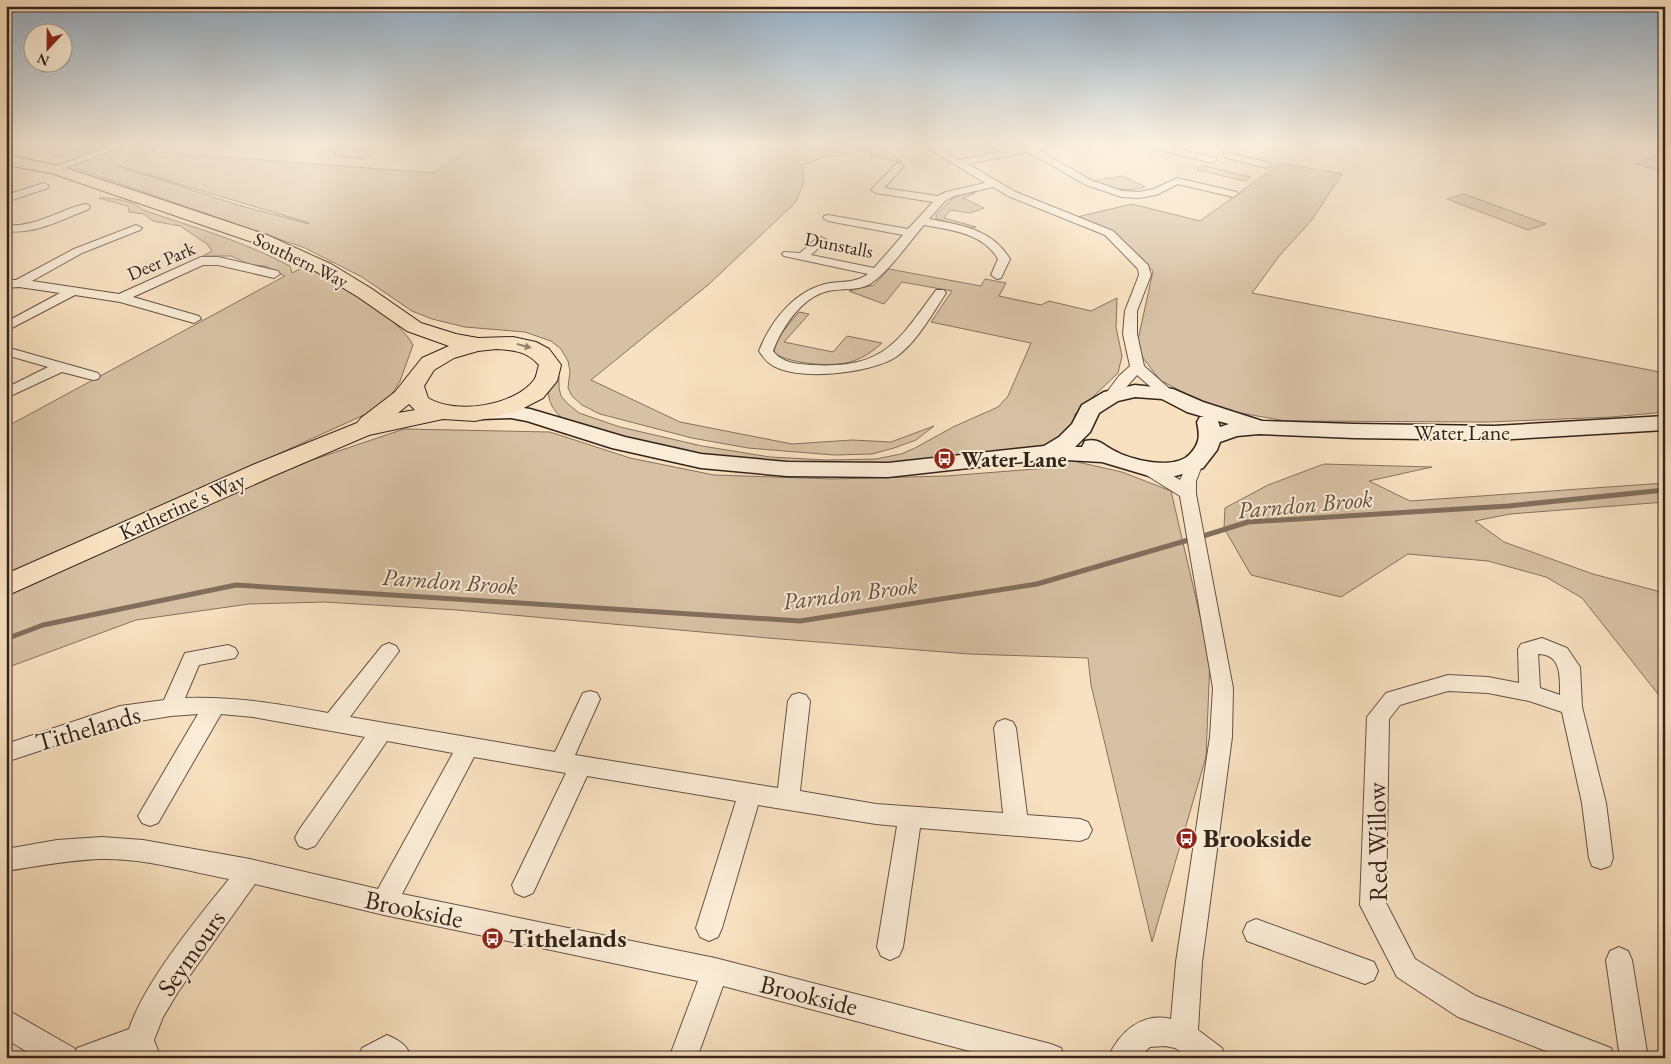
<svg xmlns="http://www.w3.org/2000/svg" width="1671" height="1064" viewBox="0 0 1671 1064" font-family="'EB Garamond',serif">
<rect width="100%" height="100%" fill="#f8e1c0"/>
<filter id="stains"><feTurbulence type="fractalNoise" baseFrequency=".004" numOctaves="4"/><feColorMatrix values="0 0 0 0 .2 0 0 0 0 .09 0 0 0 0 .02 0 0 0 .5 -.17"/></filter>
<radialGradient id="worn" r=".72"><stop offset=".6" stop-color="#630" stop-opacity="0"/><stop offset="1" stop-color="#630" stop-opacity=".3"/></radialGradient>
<g fill="#d7c1a4" stroke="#86725f" fill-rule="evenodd">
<path d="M28,145c14,0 36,-4 47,5h16l13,-5h5l-29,11 -28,1 2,-4 -4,-4z"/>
<path d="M122,145h49l-13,7 276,21 39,-28h426l-17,3 20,14 -33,-5 3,-4 -21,-3 -7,5 -17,1 -25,9 2,17 -8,20 -88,83 -117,95 89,42 112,22 60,-4 39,2 43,-16 -18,14 -22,8 -22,6 -38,1 -86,-7 -56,-10 -92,-24 -18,-9 -10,-9 -4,-8 2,-17 -2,-10 -7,-12 -10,-8 -26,-9 -60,-5 -33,-8 -20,-8 -50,-34 -57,-29 -230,-80 3,-3 -2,-1zM116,165l193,58v1l-71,-19z"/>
<path d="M1665,153l-1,19 -29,-8z"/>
<path d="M1279,163l63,11 -31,47 -31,34 -28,38 413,80v39l-53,5 -124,5 -202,-1 -74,-13 -52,-28 -24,-31 17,-78 -41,-39 -35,-15 55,-13 68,17 70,-50z"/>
<path d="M1201,165l49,12 -5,4 -48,-11z"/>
<path d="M1123,176l22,11c-17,6 -36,1 -53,-6z"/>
<path d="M969,191l6,2 -12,5 21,10 -14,5 -20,-3 -6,8 32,9 -5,1 -35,-9v-4l16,-16z"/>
<path d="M1464,194l82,30 -18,6 -81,-31z"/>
<path d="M99,198c13,-1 35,3 44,12 50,17 100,31 147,56l2,7 16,-8c28,18 91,52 105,80l-13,36 -10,16 -13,12 -371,169v-151l279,-151 -20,-10 -14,-1 -20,-9h-28l9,-5 -5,-7 -27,-18 -27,-5 -9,-7 -15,-2 -1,-6z"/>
<path d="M889,269l92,17 4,-7 21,4 -7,13 42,9 8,-4 42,10 26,-13 -1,29 6,29 -4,17 -43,41 -3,14 -21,18 -132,14 -35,6 -72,1 -126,-13 -121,-33c-16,-14 -19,-24 -15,-44l9,-1v12l2,8 6,7 12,10 41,14 82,19 68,11 56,3 50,-1 25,-5 14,-6 38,-21 45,-20 10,-11 23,-53 -100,-21 21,-31 -50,-9 -18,22 -35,-13 25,-6z"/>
<path d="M799,312l10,2 -25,28 49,10 14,-16 35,7c-9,8 -17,14 -29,18 -19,7 -63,3 -79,-8l2,-13z"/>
<path d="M404,429l146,3 80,26 84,17 118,4 114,-3 102,-8 -5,-6 21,-3 58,13 49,19 39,168 -4,98 -54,185 -61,-257 -3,-27 -119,-4 -201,-16 -311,-28 -132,-8 -76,2 -113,16 -130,48v-80l41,-21 265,-107z"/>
<path d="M1324,464l108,3 -63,14 41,20 255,-18v19l-155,12 -35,7 29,21 89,32 72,19v116l-3,-10 -80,-101 -36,-21 -58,-16 -80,-7 -67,43 -90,-22 -27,-47 1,-20 43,-23z"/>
</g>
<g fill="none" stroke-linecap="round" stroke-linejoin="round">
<g stroke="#816e5c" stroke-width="5">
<path d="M1200,537l48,-15 260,-16 157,-16"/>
<path d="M6,639l37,-14 193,-40 564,36 237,-37 155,-45"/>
</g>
<defs>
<g id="minor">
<path d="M112,145h13l-67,26h-8l-1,-2z"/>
<path d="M162,145h12l-14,8h-6v-4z"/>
<path d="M345,145h11l-8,6 18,1 5,3 -5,3 -31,-3v-4z"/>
<path d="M923,145h11l26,15 69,-14 28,-1 -2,2 -17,3 55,31 29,10 17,1 15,-3 23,-11 60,14 1,2 -5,3 -55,-13 -22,11 -17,3 -17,-1 -36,-12 -58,-33 -60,12 48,28 97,39 35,34 3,10 -14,36v23l7,32 27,24 2,3 -2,3h-10l-24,-21 -21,24h-10l-2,-3 15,-20 11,-10 -7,-32 2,-23 14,-36 -1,-6 -33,-34 -97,-39 -15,-9 -39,9 -9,5 -16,18c32,6 63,10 81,40l-9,19 -4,1 -6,-4 7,-16c-15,-26 -47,-29 -74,-34 -15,17 -35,47 -54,59 -13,7 -28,4 -42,7 -26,6 -46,36 -55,60 9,12 24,13 38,14 73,4 86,-22 125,-75h8l2,3c-14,21 -29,49 -50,64 -24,16 -103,26 -127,6 -4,-3 -7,-8 -10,-12 12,-31 37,-62 71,-68 15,-2 25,0 38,-9l-84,-18 -2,-2 2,-2 16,1 17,-15 4,-1 6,3 -16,15 63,13 29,-33 -75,-14 -5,-3 1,-2 4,-1 80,14 25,-27 -57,-9 -5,-3 25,-26 3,-1 5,3 -20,22 54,8 8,-4 39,-9z"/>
<path d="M1145,145h16l54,13 2,2 -5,3 -65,-16z"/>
<path d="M1219,145h10l5,9 36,9 2,2 -5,3 -40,-10z"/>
<path d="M44,183l5,3 -1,2 -42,14v-7z"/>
<path d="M85,204l4,1 1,2 -1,2c-26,10 -54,26 -83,22v-6c29,3 52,-15 79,-21z"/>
<path d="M136,225l6,3 -2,2 -58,23 -50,28 87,13 82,-37h17l60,14 2,3 -6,4 -56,-13h-15l-70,32 66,19 2,3 -7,4 -74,-21 -45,-7 -69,36v-9l54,-29 -41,-6 -13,1v-8h10l58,-31z"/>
<path d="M6,347l92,26 2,3 -2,3 -5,1 -31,-8 -56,26v-10l42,-21 -42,-12z"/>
<path d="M1195,458l6,2 2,3 -7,18v13l37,194 -1,49 -30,225 -4,68 24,18 4,10h-36l-15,-10 -10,-2 -15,1 -12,11h-30c11,-26 34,-46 63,-39l5,-57 34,-225 3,-49 -33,-192 -37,-23 -2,-4 2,-4c13,-3 26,9 37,15l9,-20z"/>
<path d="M1542,638l25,10 13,19 2,40 24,96 7,55 -3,8 -9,3 -9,-3 -3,-8 -7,-55 -20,-91 -33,-11 -41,-8 -40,-2 -48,14 -11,14 -3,184 29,56 61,37 135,52 4,10h-51l-106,-41 -61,-40 -37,-72 7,-188 19,-24 62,-18 40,2 31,6 -1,-34 3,-5zM1538,654c24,0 22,24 22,41l-20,-7z"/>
<path d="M389,643l7,3 3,5 -49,66 205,35 28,-59 7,-2 7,2 3,6 -25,56 203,33 10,-87 4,-6 7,-2 7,2 4,6 -10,90 76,13 127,9 -9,-85 3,-6 8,-3 8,3 3,6 11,87 53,4 8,3 4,8 -4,8 -8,3 -160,-13 -17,119 -4,9 -9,4 -9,-4 -4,-9 20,-121 -21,-2 -118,-19 -36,123 -4,9 -9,4 -9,-4 -4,-9 40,-127 -149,-25 -54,117 -9,4 -9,-4 -3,-8 54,-112 -92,-16 -72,137 313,64 336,86 10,4 4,10h-69l-273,-72 -26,72h-28l29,-77 -314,-66 -129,-31 -77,108 -15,25 -9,23 7,18h-28l-1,-2 -5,2h-90l-31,-19v-30l68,39 2,3 1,-3 52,-19c16,-48 68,-110 100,-150 -42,-8 -85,-21 -128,-20 -32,1 -63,7 -95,12v-22l51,-9 45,-3 41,3 107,19 128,30 75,-136 -66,-12 -72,105 -8,3 -8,-3 -4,-8 4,-8 66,-93 -112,-20 -32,-3 -63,109 -8,3 -8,-3 -4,-7 60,-102 -27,2 -51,8 -114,38v-18l114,-38 44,-6 21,-47 43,-8 7,3 3,5 -3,5 -36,7 -14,33c49,-2 95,6 143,15l54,-67z"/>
<path d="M1256,919l118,43 4,9 -4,9 -9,4 -118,-43 -4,-9 4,-9z"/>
<path d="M1619,947l9,4 4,9 16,98h-28l-14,-98 4,-9z"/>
<path d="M387,1035c12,5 20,10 25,23h-54l4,-10z"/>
</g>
<path id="secondary" d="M1135,385l38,4 30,13 59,19 92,3 140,2 171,-10v14l-171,10 -140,-2 -95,-4 -22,2 -17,6 -3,8 -14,18 -31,9 -23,-1 -47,-14 -53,-3 -161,18 -101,-1 -86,-8 -89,-20 -85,-27 -16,-3 -30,1 -8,-1 -3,-5 3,-5 38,-2 19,3 95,28 76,17 86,8 101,1 156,-17 15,-9 13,-13 10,-19 22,-13zM1135,397l27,2 25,13 17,5h-4l-3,5c3,14 3,21 -7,32 -15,17 -60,6 -77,-4 -11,-6 -15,-12 -28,-9l-3,6h-7l15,-15 9,-19 19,-12zM1218,421l11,3 -9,3z"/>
<path id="primary" d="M6,155l54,11 207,69 64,29 41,25 49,34 35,11 22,4 35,-1 23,5 13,7 12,16 -4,16 -14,17 -27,14 -41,9 -32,-2 -74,16 -96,41 -267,120v-22l249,-110 102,-41 4,-5 34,-26 27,-34 27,-12 -42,-15 -49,-34 -41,-25 -62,-29 -204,-70 -45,-8zM496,349c17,1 31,2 43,16 -2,5 -2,11 -5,15 -20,26 -78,35 -106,18l-4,-12 10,-16 20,-12 24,-7zM409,404l6,6 -17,3z"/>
</defs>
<use href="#minor" stroke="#655244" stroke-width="2"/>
<use href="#secondary" stroke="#34231a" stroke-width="3"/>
<use href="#primary" stroke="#34231a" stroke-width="2"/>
<use href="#minor" fill="#faecd6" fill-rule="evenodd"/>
<use href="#secondary" fill="#faecd6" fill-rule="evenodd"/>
<use href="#primary" fill="#f8e1c0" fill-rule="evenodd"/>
</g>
<defs><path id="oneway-solid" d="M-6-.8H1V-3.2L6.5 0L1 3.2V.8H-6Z" transform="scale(1.25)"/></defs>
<use fill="#96826d" href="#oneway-solid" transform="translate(524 346) rotate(15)"/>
<linearGradient id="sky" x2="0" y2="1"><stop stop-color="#93acc2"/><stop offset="0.49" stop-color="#fcf2e3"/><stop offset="1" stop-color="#fcf2e3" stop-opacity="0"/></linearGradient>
<rect width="1671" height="294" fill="url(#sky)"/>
<defs>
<symbol id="bus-disc" viewBox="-11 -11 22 22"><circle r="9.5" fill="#8f2418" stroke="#faecd6"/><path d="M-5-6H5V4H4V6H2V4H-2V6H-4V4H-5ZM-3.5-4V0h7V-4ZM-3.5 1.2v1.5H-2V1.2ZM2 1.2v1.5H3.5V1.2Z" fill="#fff"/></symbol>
</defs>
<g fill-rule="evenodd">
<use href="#bus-disc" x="932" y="446" width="25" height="25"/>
<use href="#bus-disc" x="1174" y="826" width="25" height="25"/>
<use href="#bus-disc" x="480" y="926" width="25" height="25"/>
</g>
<g text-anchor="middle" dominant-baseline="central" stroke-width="4" stroke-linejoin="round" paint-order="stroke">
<g font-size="19" fill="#34231a" stroke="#faecd6">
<text transform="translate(839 245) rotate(11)">Dunstalls</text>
<text transform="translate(301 260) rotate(26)">Southern Way</text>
<text transform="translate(161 261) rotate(-23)">Deer Park</text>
</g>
<g font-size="22" fill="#34231a" stroke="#faecd6">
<text x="1462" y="432">Water Lane</text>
<text transform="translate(182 506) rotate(-24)">Katherine's Way</text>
</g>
<g font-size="22" font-weight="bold" fill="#34231a" stroke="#faecd6" text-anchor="start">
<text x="961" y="459">Water Lane</text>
</g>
<g font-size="24" font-style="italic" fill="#614f40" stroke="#faecd6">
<text transform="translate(1305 504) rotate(-5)">Parndon Brook</text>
<text transform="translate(450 581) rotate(4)">Parndon Brook</text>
<text transform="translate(850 593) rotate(-7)">Parndon Brook</text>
</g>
<g font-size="26" fill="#34231a" stroke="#faecd6">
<text transform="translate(88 728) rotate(-16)">Tithelands</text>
<text transform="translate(1377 842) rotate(-91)">Red Willow</text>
<text transform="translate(414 909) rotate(12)">Brookside</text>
<text transform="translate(191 953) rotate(-55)">Seymours</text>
<text transform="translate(809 995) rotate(14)">Brookside</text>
</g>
<g font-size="26" font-weight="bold" fill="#34231a" stroke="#faecd6" text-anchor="start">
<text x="1203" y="838">Brookside</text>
<text x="509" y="938">Tithelands</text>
</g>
</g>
<rect width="1671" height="1064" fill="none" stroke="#f8e1c0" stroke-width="25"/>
<rect x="8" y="8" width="1656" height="1049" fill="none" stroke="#34231a" stroke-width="2.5"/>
<rect x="12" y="12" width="1646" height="1039" fill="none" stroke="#34231a"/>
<g transform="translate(48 48) rotate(202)"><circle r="24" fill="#faecd6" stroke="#ab9c8b"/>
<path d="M0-4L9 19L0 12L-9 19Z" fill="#8f2418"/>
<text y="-8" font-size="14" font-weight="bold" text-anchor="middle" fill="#34231a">N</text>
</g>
<rect width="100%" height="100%" filter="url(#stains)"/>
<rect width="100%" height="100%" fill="url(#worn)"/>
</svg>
